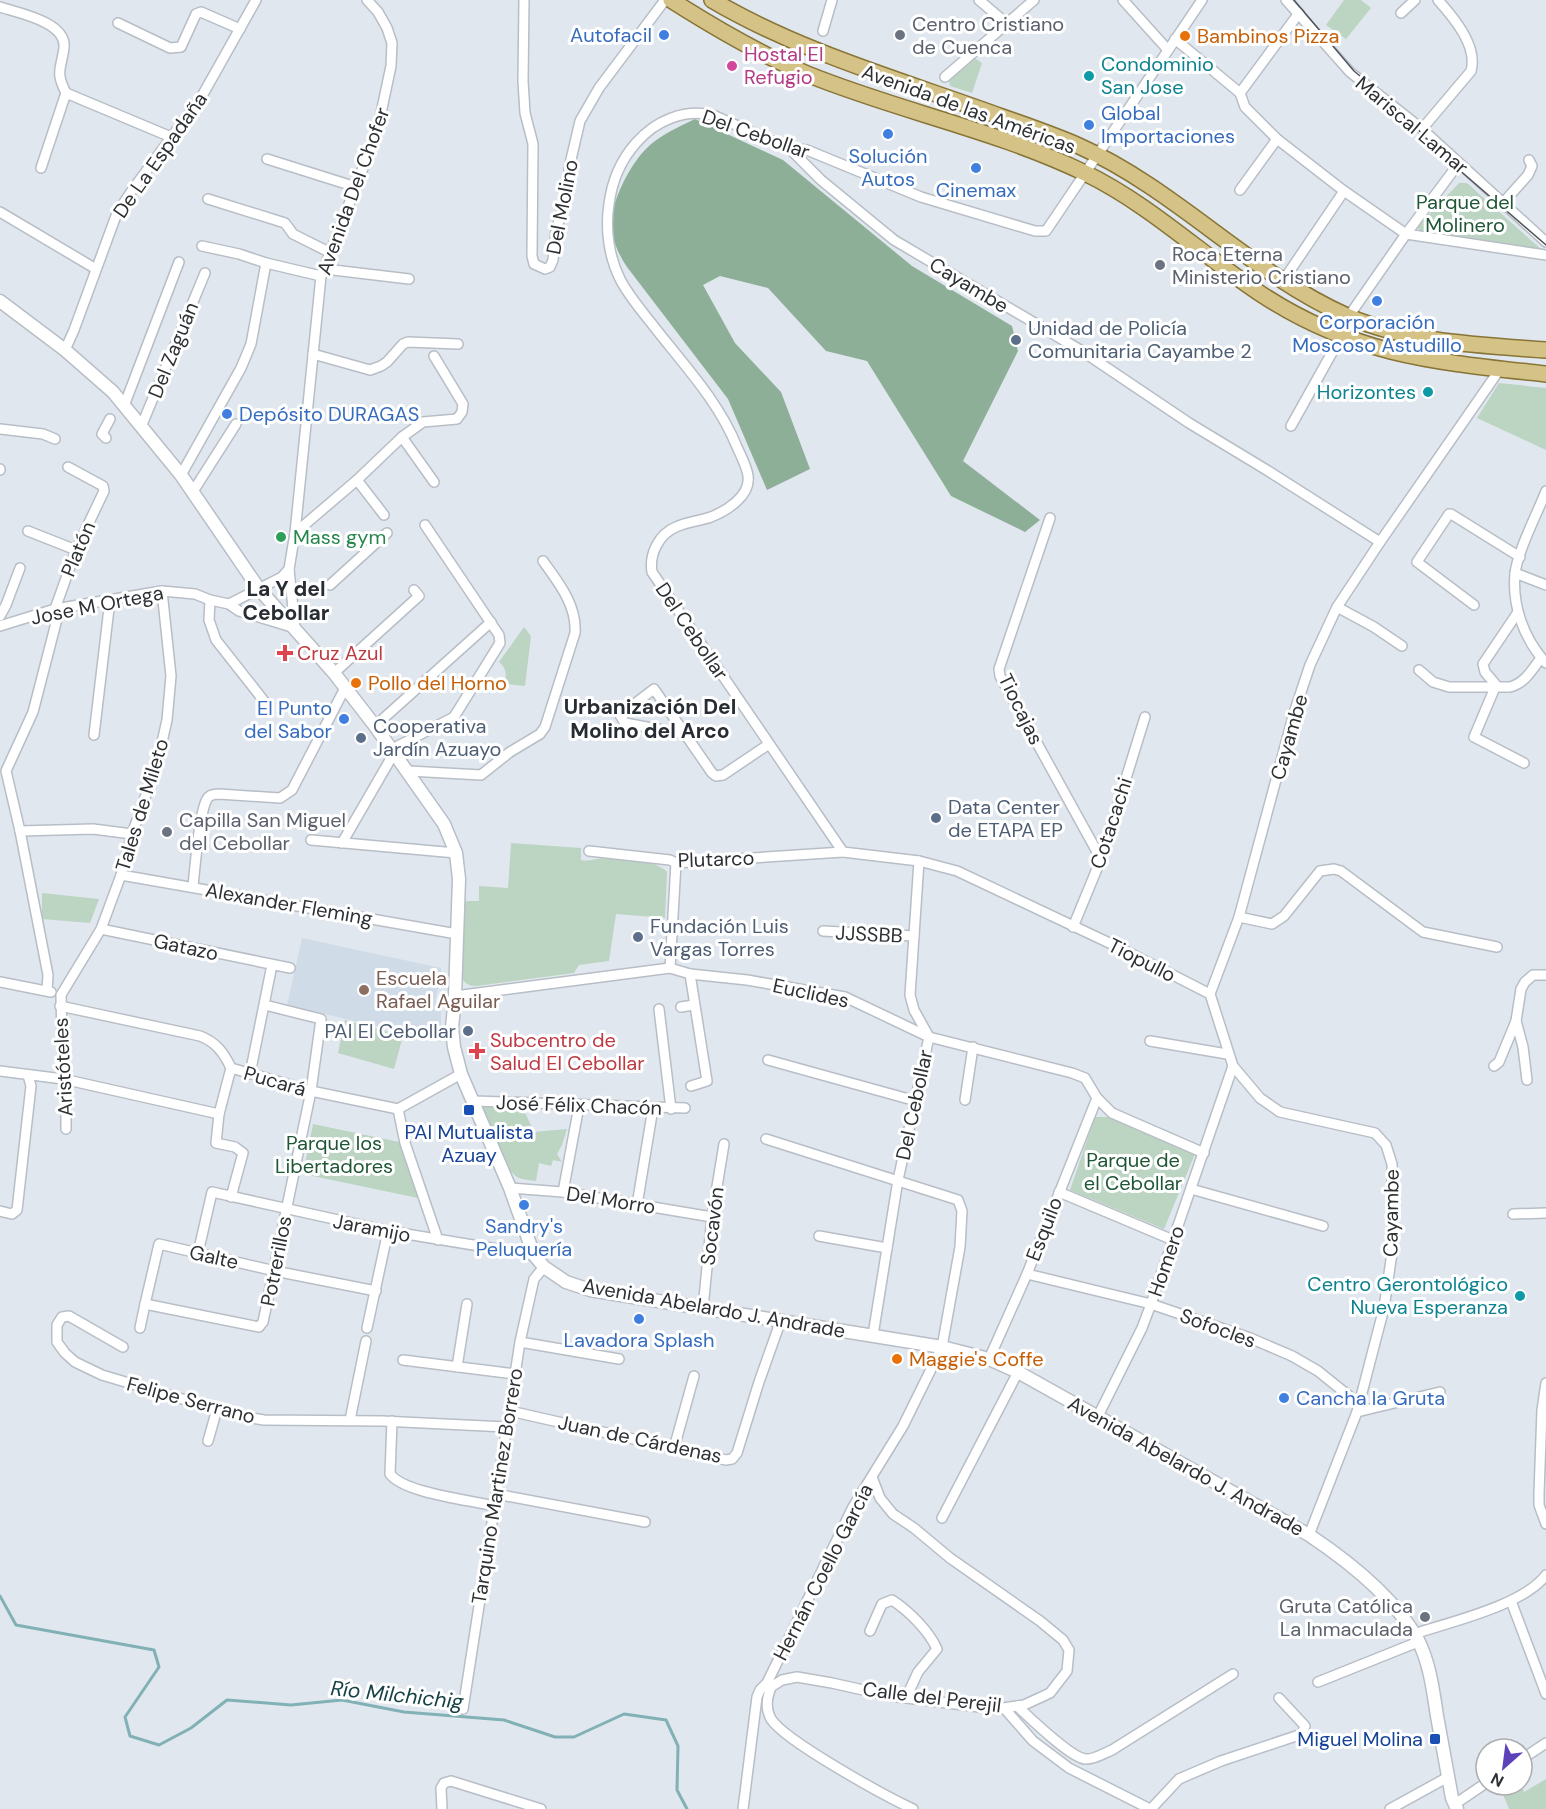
<svg xmlns="http://www.w3.org/2000/svg" width="1546" height="1809" viewBox="0 0 1546 1809" font-family="'DM Sans',sans-serif">
<rect width="100%" height="100%" fill="#e1e7ef"/>
<path fill="#d0dbe8" d="M302,938l139,30v11l-6,22 6,2v39l-154,-37z"/>
<g fill="#bcd4c2">
<path d="M1344,0h17l10,8 -25,31 -20,-14z"/>
<path d="M973,57l9,6 -10,30 -22,-7 -1,-7z"/>
<path d="M1459,183h8l75,67 -122,-19 -2,-3 1,-3z"/>
<path d="M1499,383l47,5v62l-69,-32z"/>
<path d="M524,627l7,9 -6,50 -20,-2c1,-10 2,-15 -6,-22z"/>
<path d="M511,843l70,5v12c9,2 15,-2 24,-2 16,0 52,2 62,14l-2,46 -49,-4 -7,47 -30,4 -5,8 -98,13c-9,0 -13,-4 -16,-12l3,-73h16v-15l29,2z"/>
<path d="M42,893l57,6 -9,24 -48,-4z"/>
<path d="M345,1020l58,16 -9,33 -56,-16z"/>
<path d="M482,1104l40,2 12,26 33,-3 -5,16 -5,9 5,8 -9,-2 -2,6 -12,-3 -3,18c-7,-1 -13,-1 -19,-4 -16,-10 -28,-55 -35,-73z"/>
<path d="M1095,1117h16l84,37 -31,75 -94,-39z"/>
<path d="M313,1124l86,18 19,56 -115,-24z"/>
<path d="M1546,1779v30h-37l-10,-24h22l3,7z"/>
</g>
<path fill="#8daf97" d="M695,119l88,41 129,106 100,60 6,25 -55,110 77,59 -15,12 -74,-36 -84,-135 -41,-10 -58,-63 -48,-12 -17,9 32,58 46,49 29,77 -43,21 -39,-91 -101,-132c-20,-30 -19,-53 -4,-84 7,-14 15,-27 27,-38 13,-11 30,-19 45,-26z"/>
<g fill="none" stroke-linecap="round" stroke-linejoin="round">
<path stroke="#81b1b5" stroke-width="3" d="M0,1596l16,29 138,25 5,17 -34,50 5,19 29,9 32,-17 36,-28 64,5 51,-5 62,12 100,8 51,17h19l50,-23 42,6 12,26 -1,44 10,19"/>
<defs>
<g id="minor">
<path d="M524,0l-1,81 2,32 8,31 -1,112 2,8 11,5 5,-2 3,-7 3,-29 13,-45v-18l11,-47 19,-33 66,-88"/>
<path d="M979,0l27,23"/>
<path d="M1123,0l45,50"/>
<path d="M1202,0l-156,231h-11l-114,-34 -114,-47 -19,-2 -75,-33c-29,-6 -57,5 -77,28 -16,18 -24,38 -27,61 -4,25 0,53 11,75 8,16 21,31 32,45 30,39 66,76 85,123 4,9 10,20 11,29 3,20 -22,35 -37,41 -12,4 -25,5 -35,10 -17,7 -27,27 -24,45l191,280 76,9 38,10 165,78 88,45"/>
<path d="M1286,0l64,72 72,57 124,113"/>
<path d="M0,7c18,6 67,15 64,41 -3,22 -9,23 2,45l105,44"/>
<path d="M1401,13l14,-13"/>
<path d="M118,23l52,25 11,-1 15,-33 5,-2 39,17"/>
<path d="M823,31l9,-31"/>
<path d="M1175,39l65,54 5,14 32,32 67,52 62,43 140,21"/>
<path d="M945,77l89,-77"/>
<path d="M1240,93l59,-80"/>
<path d="M1422,129l49,-58c7,-25 -17,-53 -33,-71"/>
<path d="M789,148l32,32 73,60 188,111 107,72 76,46 115,73"/>
<path d="M267,159l89,28"/>
<path d="M41,168l25,-75"/>
<path d="M1240,190l37,-51"/>
<path d="M208,199l77,24 8,11 36,18"/>
<path d="M1503,203l25,-28 4,-9 -3,-6"/>
<path d="M0,212l96,57"/>
<path d="M202,246l37,8 27,9 55,13"/>
<path d="M325,269l84,10"/>
<path d="M1283,281l61,-90"/>
<path d="M1349,316l57,-82 53,-71"/>
<path d="M65,350l9,-20 43,-117 16,-24 69,-93 54,-96"/>
<path d="M313,354l57,16 11,-4 6,-4 16,-18 5,-2 50,2"/>
<path d="M124,406l55,-144"/>
<path d="M1291,426l43,-77 10,-11"/>
<path d="M141,427l64,-154"/>
<path d="M0,429l43,5 12,5"/>
<path d="M402,437l32,45"/>
<path d="M106,438l-4,-4 8,-15"/>
<path d="M0,470v-1"/>
<path d="M181,475l60,-107 10,-24 15,-81"/>
<path d="M357,480l27,35"/>
<path d="M1546,491c-8,21 -29,61 -31,83 -3,32 9,65 31,89"/>
<path d="M192,493l44,-69"/>
<path d="M1050,518l-51,151 1,7 101,183"/>
<path d="M28,531l48,19"/>
<path d="M295,533l62,-53 45,-43 21,-15 34,-3 5,-7 1,-8 -29,-48"/>
<path d="M1515,573l31,12"/>
<path d="M330,585l57,-52"/>
<path d="M210,600l-1,20 7,20 48,61"/>
<path d="M229,604l53,-27 7,-8"/>
<path d="M1474,605l-57,-43 32,-48h2l69,43"/>
<path d="M1337,607l37,20 28,19"/>
<path d="M1518,612l-35,52 2,8 11,13 -22,52 50,26"/>
<path d="M0,616l6,-11 14,-37"/>
<path d="M0,626l55,-17 107,-18 33,3 15,6 19,4 10,7 56,17 -6,-59 6,-36 26,-257 56,-144 14,-66 1,-23 -5,-15 -9,-16 -11,-12"/>
<path d="M1419,670l14,12 16,5h61c15,-4 22,-17 31,-29"/>
<path d="M334,673l85,-77 -5,-6"/>
<path d="M375,726l116,-104"/>
<path d="M684,734l-59,-11 -5,-8 34,-26 58,84 4,3 7,-1 46,-31"/>
<path d="M94,735l16,-135"/>
<path d="M392,749l62,-32 46,-74 -1,-8 -74,-110"/>
<path d="M409,771l72,4 29,-23 30,-18 5,-7 30,-94c2,-28 -17,-51 -32,-72"/>
<path d="M20,831l73,-2 39,5"/>
<path d="M311,840l145,13"/>
<path d="M342,843l52,-90"/>
<path d="M589,851l81,9 6,3 167,-11"/>
<path d="M121,875l336,59"/>
<path d="M193,886c2,-18 6,-73 14,-87 2,-4 7,-5 12,-5l61,4 12,-8 53,-102"/>
<path d="M1239,917l33,7 12,-8 36,-45 14,-2 7,2 82,61 74,15"/>
<path d="M1073,927l28,-68 44,-142"/>
<path d="M101,929l189,39"/>
<path d="M823,931l91,5"/>
<path d="M670,968l6,-105"/>
<path d="M690,974l17,107 -16,5"/>
<path d="M0,982l51,10"/>
<path d="M47,990l1,-15 -28,-144 -14,-60 27,-59 24,-93 -2,-10 21,-59 28,-59 -1,-5 -35,-19"/>
<path d="M455,996l215,-28 20,6 57,6 98,17 84,40 143,36 13,5 12,20 15,15 92,40"/>
<path d="M265,1005l56,14 -10,72 -48,231 -4,5 -114,-23 14,-60 116,27 101,20"/>
<path d="M60,1006l140,30c16,6 24,17 31,32l80,23 87,18 63,-35"/>
<path d="M681,1007l13,-2"/>
<path d="M659,1009l12,100"/>
<path d="M1516,1021l7,26 4,33"/>
<path d="M1150,1041l77,13"/>
<path d="M768,1060l148,41"/>
<path d="M1494,1066l5,-4 17,-41 5,-32 4,-7 8,-7h13"/>
<path d="M231,1068l-12,46 -3,29 19,4 8,6 -12,44"/>
<path d="M0,1071l63,8 156,35"/>
<path d="M250,1074l22,-109"/>
<path d="M965,1100l8,-53"/>
<path d="M474,1101l211,7"/>
<path d="M398,1109l7,34 33,97"/>
<path d="M66,1129v-40l-3,-10 -2,-84 40,-66 20,-54 11,-41 25,-70 10,-44 4,-44 -9,-85"/>
<path d="M510,1188l53,4 149,25"/>
<path d="M1191,1189l132,37"/>
<path d="M563,1192l16,-86"/>
<path d="M1059,1192l114,48"/>
<path d="M637,1205l16,-97"/>
<path d="M0,1211l12,3 5,-4 14,-124 -3,-11"/>
<path d="M1513,1214l33,-1"/>
<path d="M819,1236l68,12"/>
<path d="M198,1253l14,-61 176,39 146,24"/>
<path d="M1027,1274l124,30 99,34 42,18 26,15 41,33"/>
<path d="M703,1308l9,-91 12,-73"/>
<path d="M140,1328l5,-24"/>
<path d="M367,1328l21,-97"/>
<path d="M873,1335l25,-155 31,-143 -15,-27 -4,-15 9,-134"/>
<path d="M520,1342l99,17"/>
<path d="M123,1347l-54,-31 -7,1 -5,8v17l8,11 10,9 27,13 137,41 25,4 118,1 124,6"/>
<path d="M989,1359l38,-85 70,-176"/>
<path d="M403,1360l112,14"/>
<path d="M457,1367l10,-63"/>
<path d="M1546,1383l-4,27 -3,83v12l7,19"/>
<path d="M510,1411l216,49 6,-1 5,-6 22,-71 22,-62"/>
<path d="M1357,1412l83,-20"/>
<path d="M1098,1416l44,-88 9,-24 82,-238"/>
<path d="M350,1420l16,-79"/>
<path d="M392,1421l-2,53c14,19 80,26 104,32"/>
<path d="M208,1441l9,-32"/>
<path d="M674,1448l20,-72"/>
<path d="M872,1477l8,21 13,16 21,14 36,30 90,63 23,19 6,10 -2,21 -17,22 -26,12 -28,4 -106,-13 -58,-13 -35,-6 -15,3 -11,7c-4,11 -6,21 0,32 14,22 114,77 142,90"/>
<path d="M496,1494l149,28"/>
<path d="M942,1518l76,-146"/>
<path d="M1309,1535l48,-123 27,-104 9,-62 -1,-82 -6,-19 -11,-12 -95,-21 -20,-14 -27,-32 -23,-72 29,-77 55,-204 16,-48 27,-58 43,-65 120,-173"/>
<path d="M1511,1601l35,93"/>
<path d="M870,1631l12,-27 10,-4c17,11 37,31 45,49l-19,23 -12,26"/>
<path d="M1414,1634c36,-12 110,-29 132,-59"/>
<path d="M1318,1682l100,-40"/>
<path d="M1017,1706c13,12 53,51 68,53 9,1 19,-6 27,-9l121,-76"/>
<path d="M1004,1708l29,33 36,27 81,41"/>
<path d="M463,1709l57,-367 14,-63 10,-12"/>
<path d="M1522,1759l24,-16"/>
<path d="M1455,1804l31,-21"/>
<path d="M442,1809l-1,-21 3,-5 7,-2 90,28"/>
<path d="M743,1809l14,-112 3,-7 7,-7 86,-176 50,-81 39,-79 18,-100 2,-36 -4,-11 -192,-61"/>
<path d="M1151,1809l28,-30 42,-18 81,-27 3,-8 -26,-28"/>
<path d="M1390,1809l58,-32"/>
</g>
<path id="tertiary" d="M0,301l65,49 48,42 68,83 78,114 75,84 41,53 69,98 12,29 3,26 -4,117 -3,32 2,19 7,27 49,114 24,67 10,12 22,15 24,8 352,57 47,12 29,13 291,163c39,26 86,63 109,105 12,24 15,50 19,76 5,27 10,55 15,82l5,11"/>
<g id="primary">
<path d="M671,0c44,28 88,54 136,74 91,37 189,56 278,99 64,31 117,82 176,121 94,62 176,68 285,80"/>
<path d="M712,0c90,53 192,81 290,117 26,9 52,18 77,29 98,44 171,127 268,170 63,27 132,29 199,34"/>
</g>
</defs>
<use href="#minor" stroke="#b8bec6" stroke-width="12"/>
<use href="#tertiary" stroke="#b8bec6" stroke-width="15"/>
<use href="#primary" stroke="#887536" stroke-width="18"/>
<use href="#minor" stroke="#fff" stroke-width="9"/>
<use href="#tertiary" stroke="#fff" stroke-width="12"/>
<use href="#primary" stroke="#d4c287" stroke-width="15"/>
<path stroke="#505458" stroke-width="1.5" d="M1294,0l60,71 42,35 30,32 31,30 89,77"/>
</g>
<g fill="#3f7fe0" stroke="#fff" stroke-width="2">
<circle cx="664" cy="35" r="6"/>
<circle cx="1089" cy="125" r="6"/>
<circle cx="888" cy="134" r="6"/>
<circle cx="976" cy="168" r="6"/>
<circle cx="1377" cy="301" r="6"/>
<circle cx="227" cy="414" r="6"/>
<circle cx="344" cy="719" r="6"/>
<circle cx="524" cy="1205" r="6"/>
<circle cx="639" cy="1319" r="6"/>
<circle cx="1284" cy="1398" r="6"/>
</g>
<g fill="#6b7280" stroke="#fff" stroke-width="2">
<circle cx="900" cy="35" r="6"/>
<circle cx="1160" cy="265" r="6"/>
<circle cx="167" cy="832" r="6"/>
<circle cx="1425" cy="1617" r="6"/>
</g>
<g fill="#e8710a" stroke="#fff" stroke-width="2">
<circle cx="1185" cy="36" r="6"/>
<circle cx="356" cy="683" r="6"/>
<circle cx="897" cy="1359" r="6"/>
</g>
<circle fill="#d1479c" stroke="#fff" stroke-width="2" cx="732" cy="66" r="6"/>
<g fill="#0f9aa8" stroke="#fff" stroke-width="2">
<circle cx="1089" cy="76" r="6"/>
<circle cx="1428" cy="392" r="6"/>
<circle cx="1520" cy="1296" r="6"/>
</g>
<g fill="#5c6f8a" stroke="#fff" stroke-width="2">
<circle cx="1016" cy="340" r="6"/>
<circle cx="361" cy="738" r="6"/>
<circle cx="936" cy="818" r="6"/>
<circle cx="638" cy="937" r="6"/>
<circle cx="468" cy="1031" r="6"/>
</g>
<circle fill="#2e9e5b" stroke="#fff" stroke-width="2" cx="281" cy="537" r="6"/>
<g fill="#e0444e" stroke="#fff" stroke-width="2">
<path d="M282 644h6v6h6v6h-6v6h-6v-6h-6v-6h6z"/>
<path d="M474 1042h6v6h6v6h-6v6h-6v-6h-6v-6h6z"/>
</g>
<circle fill="#8d6e63" stroke="#fff" stroke-width="2" cx="364" cy="990" r="6"/>
<g fill="#1a4fb4" stroke="#fff" stroke-width="2">
<rect x="463" y="1104" width="12" height="12" rx="3"/>
<rect x="1429" y="1733" width="12" height="12" rx="3"/>
</g>
<g text-anchor="middle" dominant-baseline="central" stroke-width="6" stroke-linejoin="round" paint-order="stroke">
<g font-size="20" fill="#5b616d" stroke="#fff" text-anchor="start">
<text x="912" y="24">Centro Cristiano<tspan x="912" dy="23">de Cuenca</tspan></text>
<text x="1172" y="254">Roca Eterna<tspan x="1172" dy="23">Ministerio Cristiano</tspan></text>
<text x="179" y="820">Capilla San Miguel<tspan x="179" dy="23">del Cebollar</tspan></text>
<text x="1413" y="1606" text-anchor="end">Gruta Católica<tspan x="1413" dy="23">La Inmaculada</tspan></text>
</g>
<g font-size="20" fill="#366cbe" stroke="#fff">
<text x="652" y="35" text-anchor="end">Autofacil</text>
<text x="1101" y="113" text-anchor="start">Global<tspan x="1101" dy="23">Importaciones</tspan></text>
<text x="888" y="156">Solución<tspan x="888" dy="23">Autos</tspan></text>
<text x="976" y="190">Cinemax</text>
<text x="1377" y="322">Corporación<tspan x="1377" dy="23">Moscoso Astudillo</tspan></text>
<text x="239" y="414" text-anchor="start">Depósito DURAGAS</text>
<text x="332" y="708" text-anchor="end">El Punto<tspan x="332" dy="23">del Sabor</tspan></text>
<text x="524" y="1226">Sandry's<tspan x="524" dy="23">Peluquería</tspan></text>
<text x="639" y="1340">Lavadora Splash</text>
<text x="1296" y="1398" text-anchor="start">Cancha la Gruta</text>
</g>
<g font-size="20" fill="#c56008" stroke="#fff" text-anchor="start">
<text x="1197" y="36">Bambinos Pizza</text>
<text x="368" y="683">Pollo del Horno</text>
<text x="909" y="1359">Maggie's Coffe</text>
</g>
<g font-size="20" fill="#b23c85" stroke="#fff" text-anchor="start">
<text x="744" y="54">Hostal El<tspan x="744" dy="23">Refugio</tspan></text>
</g>
<g font-size="20" fill="#0d838f" stroke="#fff" text-anchor="end">
<text x="1101" y="64" text-anchor="start">Condominio<tspan x="1101" dy="23">San Jose</tspan></text>
<text x="1416" y="392">Horizontes</text>
<text x="1508" y="1284">Centro Gerontológico<tspan x="1508" dy="23">Nueva Esperanza</tspan></text>
</g>
<g font-size="20" fill="#2e3134" stroke="#fff">
<text transform="translate(969 109) rotate(20)">Avenida de las Américas</text>
<text transform="translate(1412 125) rotate(40)">Mariscal Lamar</text>
<text transform="translate(756 134) rotate(19)">Del Cebollar</text>
<text transform="translate(160 155) rotate(-55)">De La Espadaña</text>
<text transform="translate(353 191) rotate(-70)">Avenida Del Chofer</text>
<text transform="translate(562 207) rotate(-79)">Del Molino</text>
<text transform="translate(969 285) rotate(31)">Cayambe</text>
<text transform="translate(173 350) rotate(-68)">Del Zaguán</text>
<text transform="translate(78 549) rotate(-67)">Platón</text>
<text transform="translate(97 605) rotate(-11)">Jose M Ortega</text>
<text transform="translate(692 631) rotate(56)">Del Cebollar</text>
<text transform="translate(1021 709) rotate(64)">Tiocajas</text>
<text transform="translate(1289 737) rotate(-74)">Cayambe</text>
<text transform="translate(142 805) rotate(-73)">Tales de Mileto</text>
<text transform="translate(1111 823) rotate(-72)">Cotacachi</text>
<text transform="translate(716 859) rotate(-2)">Plutarco</text>
<text transform="translate(289 904) rotate(10)">Alexander Fleming</text>
<text transform="translate(869 934) rotate(3)">JJSSBB</text>
<text transform="translate(186 947) rotate(12)">Gatazo</text>
<text transform="translate(1142 960) rotate(27)">Tiopullo</text>
<text transform="translate(811 993) rotate(12)">Euclides</text>
<text transform="translate(63 1067) rotate(-93)">Aristóteles</text>
<text transform="translate(275 1081) rotate(16)">Pucará</text>
<text transform="translate(579 1105) rotate(2)">José Félix Chacón</text>
<text transform="translate(914 1105) rotate(-78)">Del Cebollar</text>
<text transform="translate(611 1200) rotate(9)">Del Morro</text>
<text transform="translate(1391 1213) rotate(-89)">Cayambe</text>
<text transform="translate(712 1226) rotate(-83)">Socavón</text>
<text transform="translate(372 1228) rotate(11)">Jaramijo</text>
<text transform="translate(1044 1229) rotate(-69)">Esquilo</text>
<text transform="translate(214 1257) rotate(13)">Galte</text>
<text transform="translate(276 1261) rotate(-79)">Potrerillos</text>
<text transform="translate(1166 1261) rotate(-71)">Homero</text>
<text transform="translate(714 1308) rotate(10)">Avenida Abelardo J. Andrade</text>
<text transform="translate(1218 1328) rotate(20)">Sofocles</text>
<text transform="translate(191 1400) rotate(15)">Felipe Serrano</text>
<text transform="translate(640 1439) rotate(12)">Juan de Cárdenas</text>
<text transform="translate(1186 1466) rotate(29)">Avenida Abelardo J. Andrade</text>
<text transform="translate(497 1486) rotate(-81)">Tarquino Martinez Borrero</text>
<text transform="translate(823 1572) rotate(-63)">Hernán Coello García</text>
<text transform="translate(932 1697) rotate(7)">Calle del Perejil</text>
</g>
<g font-size="20" fill="#1f5635" stroke="#fff">
<text x="1465" y="202">Parque del<tspan x="1465" dy="23">Molinero</tspan></text>
<text x="334" y="1143">Parque los<tspan x="334" dy="23">Libertadores</tspan></text>
<text x="1133" y="1160">Parque de<tspan x="1133" dy="23">el Cebollar</tspan></text>
</g>
<g font-size="20" fill="#4e5e75" stroke="#fff" text-anchor="start">
<text x="1028" y="328">Unidad de Policía<tspan x="1028" dy="23">Comunitaria Cayambe 2</tspan></text>
<text x="373" y="726">Cooperativa<tspan x="373" dy="23">Jardín Azuayo</tspan></text>
<text x="948" y="807">Data Center<tspan x="948" dy="23">de ETAPA EP</tspan></text>
<text x="650" y="926">Fundación Luis<tspan x="650" dy="23">Vargas Torres</tspan></text>
<text x="456" y="1031" text-anchor="end">PAI El Cebollar</text>
</g>
<g font-size="20" fill="#27864d" stroke="#fff" text-anchor="start">
<text x="293" y="537">Mass gym</text>
</g>
<g font-size="20" fill="#be3a42" stroke="#fff" text-anchor="start">
<text x="297" y="653">Cruz Azul</text>
<text x="490" y="1040">Subcentro de<tspan x="490" dy="23">Salud El Cebollar</tspan></text>
</g>
<g font-size="20" fill="#785e54" stroke="#fff" text-anchor="start">
<text x="376" y="978">Escuela<tspan x="376" dy="23">Rafael Aguilar</tspan></text>
</g>
<g font-size="20" fill="#164399" stroke="#fff">
<text x="469" y="1132">PAI Mutualista<tspan x="469" dy="23">Azuay</tspan></text>
<text x="1423" y="1739" text-anchor="end">Miguel Molina</text>
</g>
<g font-size="21" font-weight="bold" fill="#282d33" stroke="#fff">
<text x="286" y="589">La Y del<tspan x="286" dy="24">Cebollar</tspan></text>
<text x="650" y="707">Urbanización Del<tspan x="650" dy="24">Molino del Arco</tspan></text>
</g>
<g font-size="21" font-style="italic" fill="#144145" stroke="#fff">
<text transform="translate(397 1695) rotate(6)">Río Milchichig</text>
</g>
</g>
<g transform="translate(1504 1767) rotate(208)"><circle r="28" fill="#ffffff" stroke="#abadae" stroke-width="1.5"/>
<path d="M0-4.5L10 22L0 15L-10 22Z" fill="#5c41b9"/>
<text y="-9" font-size="16" font-weight="bold" text-anchor="middle" fill="#2e3134">N</text>
</g>
</svg>
